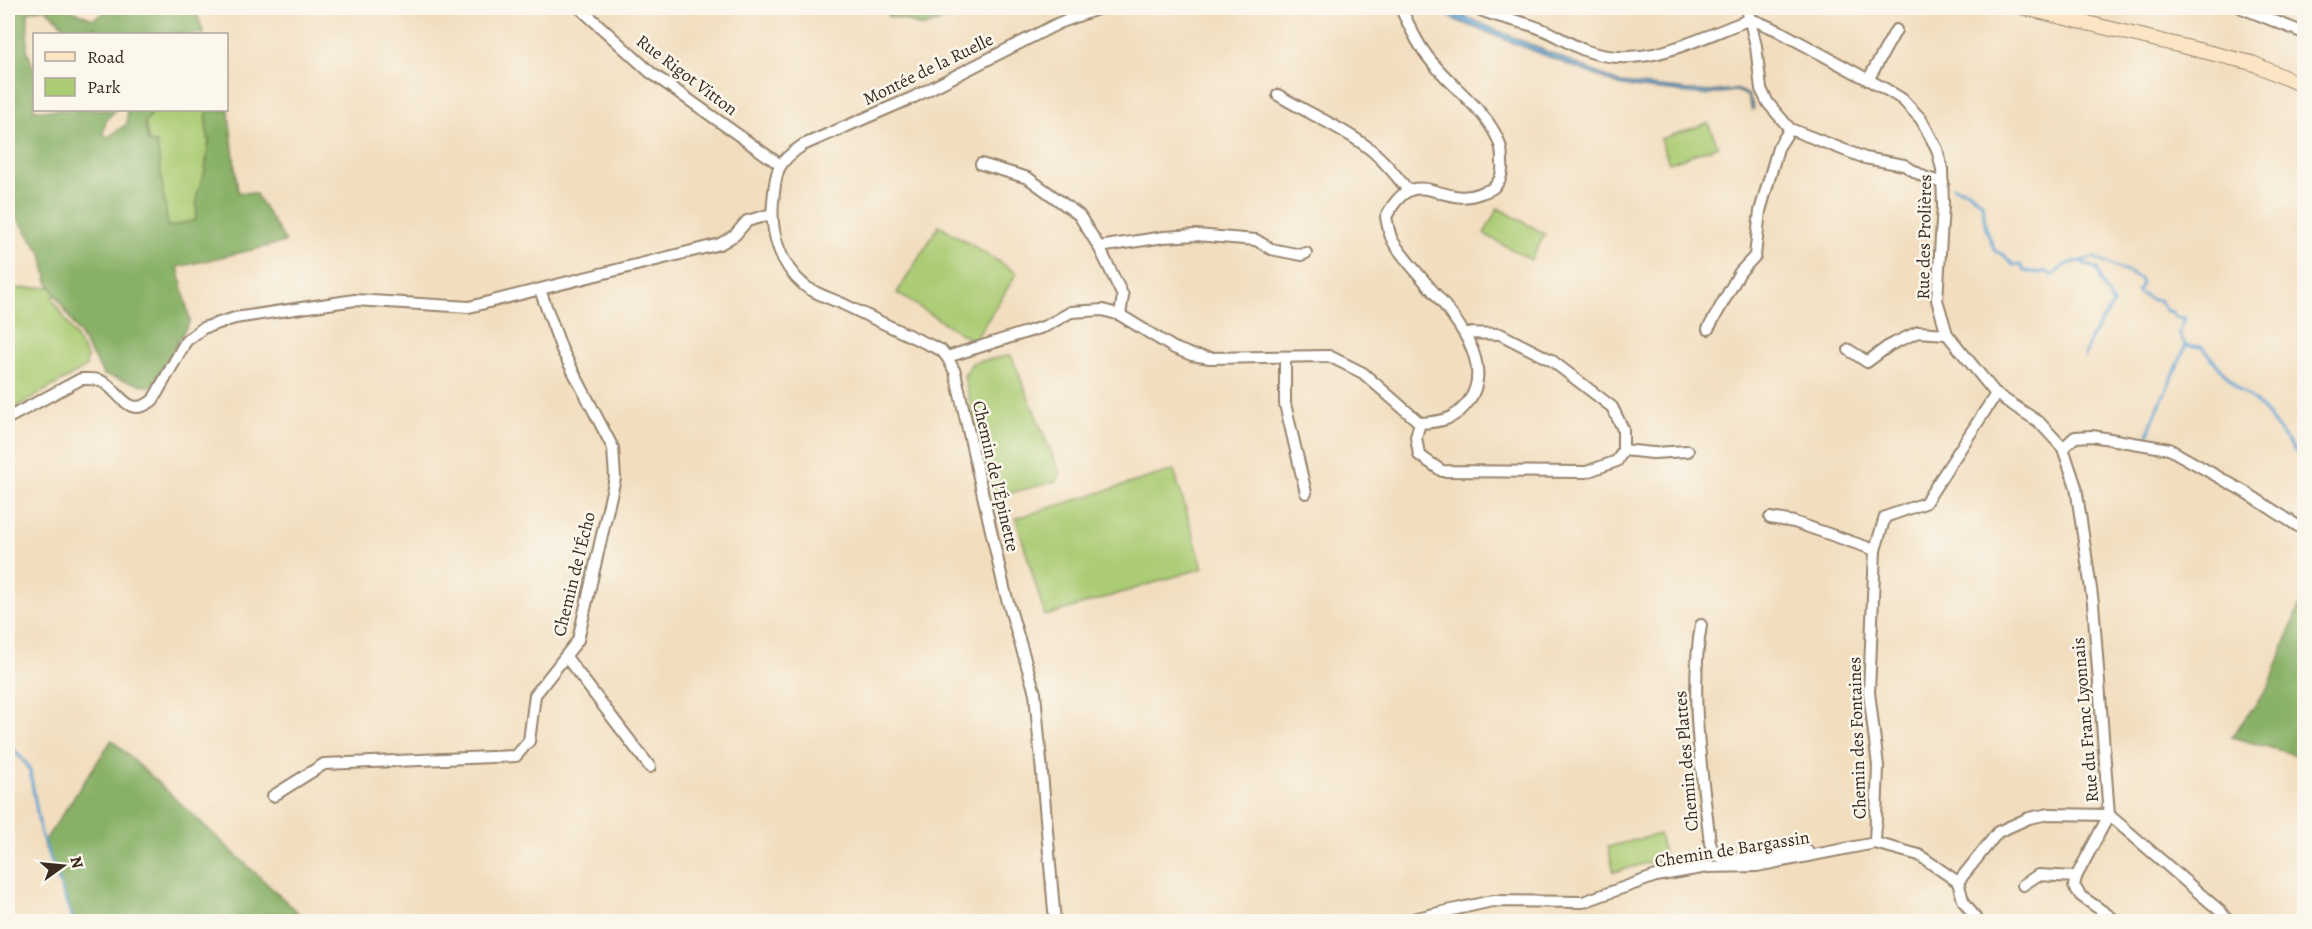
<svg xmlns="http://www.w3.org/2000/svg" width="2312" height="929" viewBox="0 0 2312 929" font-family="Alegreya,serif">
<rect width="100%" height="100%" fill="#fbf7ec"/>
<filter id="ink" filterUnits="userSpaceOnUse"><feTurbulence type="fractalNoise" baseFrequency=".0167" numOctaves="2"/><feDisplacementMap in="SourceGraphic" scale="12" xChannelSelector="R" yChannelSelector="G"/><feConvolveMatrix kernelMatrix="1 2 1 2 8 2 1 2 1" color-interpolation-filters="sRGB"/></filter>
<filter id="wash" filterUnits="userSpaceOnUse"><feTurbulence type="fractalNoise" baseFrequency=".008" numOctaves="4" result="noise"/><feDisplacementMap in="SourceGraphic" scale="24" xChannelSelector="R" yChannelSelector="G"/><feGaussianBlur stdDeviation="1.35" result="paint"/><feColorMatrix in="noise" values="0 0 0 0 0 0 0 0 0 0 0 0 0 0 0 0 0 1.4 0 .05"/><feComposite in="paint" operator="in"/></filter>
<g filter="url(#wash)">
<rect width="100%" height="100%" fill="#f2debf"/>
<g fill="#abcc75" stroke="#737b4a" stroke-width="1.5">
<path d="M151,110h56l-1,14 3,17 -4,30 -8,23v26l-29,7 -23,-104 5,-6z"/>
<path d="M1708,123l10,23 -49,17 -9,-24z"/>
<path d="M1498,208l47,26 -14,26 -47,-26z"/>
<path d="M939,225l78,48 -43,69 -77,-49z"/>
<path d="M52,287l4,8 -4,2 35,59 -1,11 -78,45v-123z"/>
<path d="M1011,355l49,119 -2,7 -65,16 -29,-121 8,-13z"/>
<path d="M1174,470l29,98 -158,48 -29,-98z"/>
<path d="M1659,834l6,24 -51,14 -6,-25z"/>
</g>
<g fill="#88b066" stroke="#626d42" stroke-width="1.5">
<path d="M8,8h57l28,11 21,-11h98l-15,6 7,20h-107l-2,-7 -28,2 -22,-21 -17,4 -1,38 7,20v40h81l-9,11 -3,13 5,3 19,-13v-14h24l-1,7 -5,6 3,19 9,1 11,84 28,-7 1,-26 8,-23 4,-30 -3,-17 1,-14h19l1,-12 11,94 17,1 31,49 -108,25 12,54 -39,66 -47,-12 -56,-93 -6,-28 -34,-49z"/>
<path d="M887,8h91l-1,2 -56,17 -17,-8 -16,-3z"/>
<path d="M2304,595v162l-73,-20 38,-50 25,-68z"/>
<path d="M112,740l195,181h-232l-32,-78z"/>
</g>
<path fill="#5da1d2" stroke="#4c6678" stroke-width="1.5" d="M1440,8h5l176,75 88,9 27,-3 13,6 5,14 -2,1 -4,-14 -12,-5 -28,4 -86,-9 -169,-67z"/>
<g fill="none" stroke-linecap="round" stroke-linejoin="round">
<g stroke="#5da1d2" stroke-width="3">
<path d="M1953,187l15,4 14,12 4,26 9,22 9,4 9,10h7l5,6 14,2 6,-2 7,4c7,-2 6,-6 12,-9 8,-5 19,-4 29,-9l47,21 2,6 -5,8 15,8h7l6,10 7,2 3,5 10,1 -6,16 7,11 16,2 36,42c26,14 46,51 66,73"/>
<path d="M2083,263l14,6 6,17 10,18 -23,35 -5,18"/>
<path d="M2148,434c10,-31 27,-59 38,-89"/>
<path d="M8,743l20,23 2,6 11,62 33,88"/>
</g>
</g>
</g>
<g filter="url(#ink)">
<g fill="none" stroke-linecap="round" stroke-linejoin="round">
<defs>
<g id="street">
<path d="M580,8l70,64 129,92"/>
<path d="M1476,8c22,11 47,12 70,23 13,6 27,15 41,20 58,20 111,-13 164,-32"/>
<path d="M1747,8l9,38 5,43 7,14 22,26 75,29 39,7 20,12 19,6"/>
<path d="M2242,8l62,25"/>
<path d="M1751,19l26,11 110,60 15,9 19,20 16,30 5,20 1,37 -6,94 10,34 49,60 43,28 24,26 13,39 17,116 16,212 -60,-1 -20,4 -31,14 -40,50"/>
<path d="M1868,80l28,-50"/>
<path d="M1278,95c31,19 64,32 92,54 15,12 26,27 38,41"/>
<path d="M981,164l47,14 51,37 20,32 24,49 -3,19"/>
<path d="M1099,247l65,-10 32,-2 60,5 15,9 30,6 5,-2"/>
<path d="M1708,329l32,-57 15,-16 5,-45 18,-63 12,-19"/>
<path d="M1849,350l18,12 23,-17 28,-13 29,2"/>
<path d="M947,357l99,-31 25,-14 32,-2 17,5 54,33 18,7 18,3 119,-2 34,17 57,50c20,-1 35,-3 48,-21 38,-50 -49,-119 -74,-159 -5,-7 -6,-18 -8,-26 30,-58 54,-7 95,-24 3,-1 9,-3 12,-5 8,-7 10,-16 9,-25 0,-6 0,-13 -2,-18 -11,-35 -54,-61 -75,-92 -9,-12 -15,-26 -22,-40v-5"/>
<path d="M1285,357v47l21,89"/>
<path d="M8,418l73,-39c8,0 17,-1 24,4 16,11 24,36 48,17l33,-59 17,-13 32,-10 120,-18 114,7 251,-63 15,-9 12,-14 25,-7"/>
<path d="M1420,423l-4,14 3,18 23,16 144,1 31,-11 6,-11v-21l-11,-22 -61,-47 -51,-26 -35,-1"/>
<path d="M2063,448l12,-11 17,-1 77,13 76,43 59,38"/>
<path d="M1623,450l30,3 35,-2"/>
<path d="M1770,518l24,4 81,28"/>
<path d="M1701,625c-12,70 1,147 9,218 2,6 4,11 11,14 22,7 61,-8 86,-7"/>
<path d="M566,657l84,110"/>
<path d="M273,796l51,-32 192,-8 13,-15 6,-46 43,-55 37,-162 -2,-30 -51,-98 -22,-60"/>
<path d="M1875,843l3,-77 -9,-74 6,-142 10,-33 40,-14 71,-109"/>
<path d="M1958,882l5,18 15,22"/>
<path d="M2023,885l15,-10 38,2"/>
<path d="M1055,922l-20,-229 -30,-101 -50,-220 -8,-15 -6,-7c-34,-15 -67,-31 -100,-47 -12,-5 -28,-10 -37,-18 -24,-20 -34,-53 -31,-83 3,-31 3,-39 30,-57l111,-48 145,-74 41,-15"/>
<path d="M1399,922l93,-21 91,1 73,-26 51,-9 50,-1 118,-23 44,12 39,27"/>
<path d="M2118,922l-37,-26 -7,-10 2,-9 33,-62 111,96 9,11"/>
</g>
<path id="secondary" d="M2025,8l227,55 52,23"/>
</defs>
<use href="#street" stroke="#96846e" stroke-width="14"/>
<use href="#secondary" stroke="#96846e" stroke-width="16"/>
<use href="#street" stroke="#fff" stroke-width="10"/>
<use href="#secondary" stroke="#fce5c4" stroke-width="14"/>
</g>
</g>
<g text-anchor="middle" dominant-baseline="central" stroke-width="5" stroke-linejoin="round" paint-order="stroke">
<g font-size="18" fill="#3b2a1e" stroke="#fbf7ec">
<text transform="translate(928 69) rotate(-26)">Montée de la Ruelle</text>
<text transform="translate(687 75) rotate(37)">Rue Rigot Vitton</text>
<text transform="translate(1924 237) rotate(-89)">Rue des Prolières</text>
<text transform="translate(996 476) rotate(77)">Chemin de l'Épinette</text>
<text transform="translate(574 574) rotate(-76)">Chemin de l'Écho</text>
<text transform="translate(2085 720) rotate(-95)">Rue du Franc Lyonnais</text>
<text transform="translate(1857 738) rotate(-92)">Chemin des Fontaines</text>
<text transform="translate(1686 761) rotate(-95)">Chemin des Plattes</text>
<text transform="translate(1732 849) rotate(-9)">Chemin de Bargassin</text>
</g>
</g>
<rect width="2312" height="929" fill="none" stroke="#fbf7ec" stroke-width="30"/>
<rect x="33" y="33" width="195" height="78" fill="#fbf7ec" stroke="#aea59a" stroke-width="1.5"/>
<rect x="45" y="52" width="30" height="9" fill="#fce5c4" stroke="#aea59a" stroke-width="1.5"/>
<text x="87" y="63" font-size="18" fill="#3b2a1e">Road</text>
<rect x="45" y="78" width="30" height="18" fill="#abcc75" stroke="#aea59a" stroke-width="1.5"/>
<text x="87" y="93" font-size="18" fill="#3b2a1e">Park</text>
<g transform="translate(63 866) rotate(75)" stroke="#fbf7ec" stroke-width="4.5" paint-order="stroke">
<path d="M0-4.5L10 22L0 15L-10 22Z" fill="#3b2a1e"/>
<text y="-9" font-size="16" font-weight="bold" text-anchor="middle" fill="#3b2a1e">N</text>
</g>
</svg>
